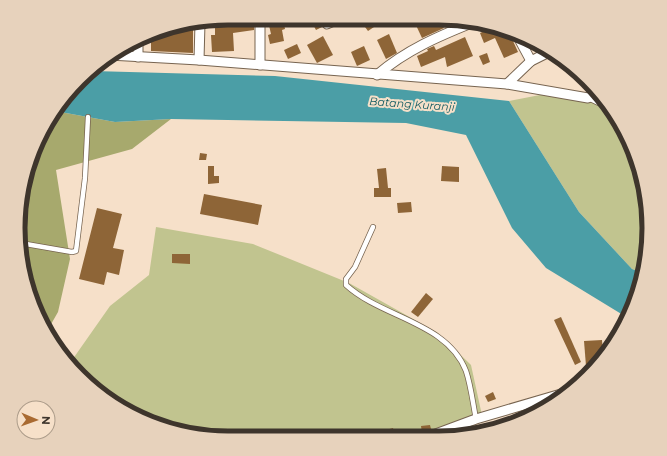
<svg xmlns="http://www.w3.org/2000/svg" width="667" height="456" viewBox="0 0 667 456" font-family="Montserrat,sans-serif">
<rect width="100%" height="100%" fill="#f6e0c9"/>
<g fill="#c1c48f">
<path d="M545,94l54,3 34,50 16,81 -9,44 -8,-3 -53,-57 -70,-111z"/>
<path d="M156,227l97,17 96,39 89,50 33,32 12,55 -68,18 -228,-4 -52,-18 -55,-39 -10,-14 40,-57 39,-31z"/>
</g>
<path fill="#a7a96d" d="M55,111l60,11 56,-3 -39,30 -76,21 14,89 -12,53 -12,21 -24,-64 -4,-55 16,-66z"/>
<path fill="#4b9ea6" d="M93,71l182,5 234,25 70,111 53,57 8,3 -7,36 -5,8 -5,-1 -77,-47 -34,-40 -46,-93 -60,-12 -235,-4 -56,3 -60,-11 7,-11z"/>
<g fill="#8e6537">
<path d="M227,18h27v12l-21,3 1,18 -22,1 -1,-17h4v-15z"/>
<path d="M278,19h5l2,10 -3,1 2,11 -14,3 -2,-9 3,-1 -3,-13z"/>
<path d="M310,19h12v8l-6,3z"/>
<path d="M367,20l7,7 -6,4 -6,-8z"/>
<path d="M414,21h27l3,7 -22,10z"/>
<path d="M193,24v29l-42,-2v-17l10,-5z"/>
<path d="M487,25l22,7 9,20 -14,6 -9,-20 -11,5 -4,-10 9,-4z"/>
<path d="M389,34l8,19 -11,6 -9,-19z"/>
<path d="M323,36l10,19 -16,8 -10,-18z"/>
<path d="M465,37l8,19 -26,11 -2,-10 -24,10 -4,-11 11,-5 -1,-2 7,-3 2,4z"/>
<path d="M297,44l4,9 -13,6 -4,-9z"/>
<path d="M364,46l6,14 -13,6 -6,-14z"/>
<path d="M487,53l3,9 -7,3 -4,-9z"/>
<path d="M200,153l7,1 -1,6h-7z"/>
<path d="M208,166h6v10h5v7l-11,1z"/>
<path d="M442,166l17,1v15l-18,-1z"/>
<path d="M386,168l2,20h3v9h-17v-9h5l-2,-19z"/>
<path d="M204,194l58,11 -4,20 -58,-11z"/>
<path d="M411,202l1,10 -14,1 -1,-10z"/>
<path d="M97,208l25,6 -9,34 11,2 -5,25 -12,-3 -3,13 -25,-6z"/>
<path d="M172,254h18v10l-18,-1z"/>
<path d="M426,293l7,6 -15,18 -7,-5z"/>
<path d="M561,317l20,45 -6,3 -21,-45z"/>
<path d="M602,340l1,13 -8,13h-9l-2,-25z"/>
<path d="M493,392l3,7 -8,3 -3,-6z"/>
<path d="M430,425l1,4 -9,4 -1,-7z"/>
<path d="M393,428l2,9h-26l-1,-2z"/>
</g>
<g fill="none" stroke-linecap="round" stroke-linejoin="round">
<defs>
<g id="service">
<path d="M588,98l17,8"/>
<path d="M373,227l-18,40 -9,12v6c36,33 101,37 120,86 5,15 7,33 10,48"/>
<path d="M20,243l52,9 4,-1 9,-73 3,-61"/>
</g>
<g id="minor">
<path d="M327,24l9,-4"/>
<path d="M517,35l14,26"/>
<path d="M138,40v17"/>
<path d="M109,55l90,5 308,24 81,14 9,-4"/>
<path d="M199,60l1,-37"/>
<path d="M260,65v-46"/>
<path d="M377,75c29,-25 62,-39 97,-53"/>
<path d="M507,84l24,-23 18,-9"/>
<path d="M425,438l51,-19 85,-25"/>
</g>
</defs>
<use href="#service" stroke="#776450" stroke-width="6"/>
<use href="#minor" stroke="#776450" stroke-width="11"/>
<use href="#service" stroke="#fff" stroke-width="4.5"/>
<use href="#minor" stroke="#fff" stroke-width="9"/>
</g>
<g text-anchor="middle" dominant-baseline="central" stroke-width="4" stroke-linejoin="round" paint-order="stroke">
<g font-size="11" font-style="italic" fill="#165c62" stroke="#f6e0c9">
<text transform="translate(412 104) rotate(4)">Batang Kuranji</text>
</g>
</g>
<path d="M0 0H667V456H0ZM228 25H439A203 203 0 0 1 642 228V228A203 203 0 0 1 439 431H228A203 203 0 0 1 25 228V228A203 203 0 0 1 228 25Z" fill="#e7d2bc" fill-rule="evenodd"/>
<path fill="none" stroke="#3e352c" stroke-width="5" d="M228 25H439A203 203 0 0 1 642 228V228A203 203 0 0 1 439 431H228A203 203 0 0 1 25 228V228A203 203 0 0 1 228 25Z"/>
<g transform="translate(36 420) rotate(92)"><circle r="19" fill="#f6e0c9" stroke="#ac9c8a"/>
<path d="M0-3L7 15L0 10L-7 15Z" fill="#a96a31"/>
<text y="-6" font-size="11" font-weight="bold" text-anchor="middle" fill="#3e352c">N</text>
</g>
</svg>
